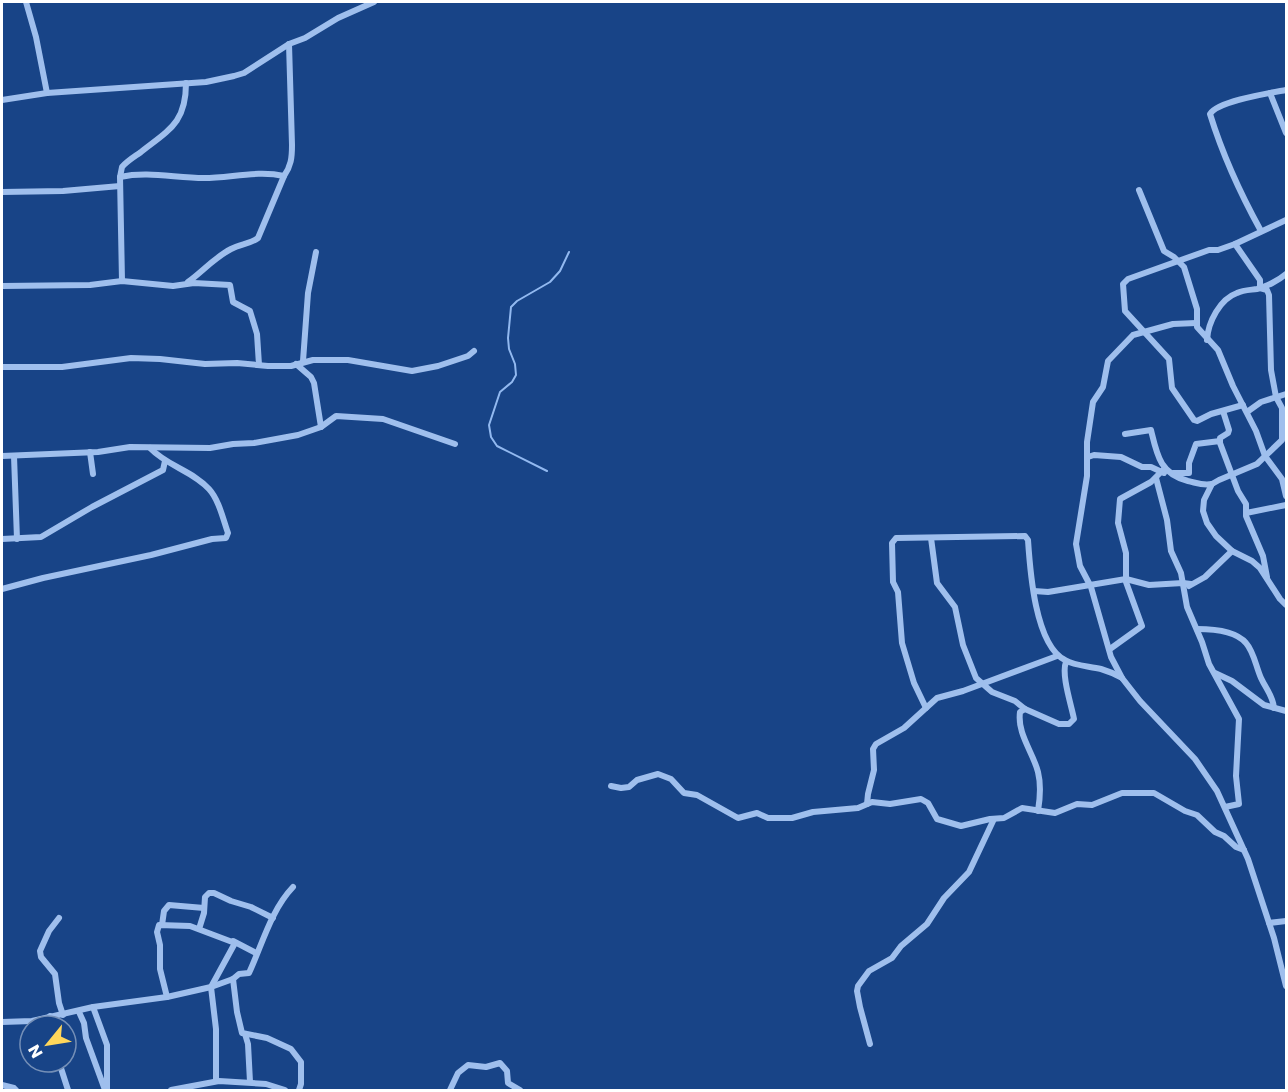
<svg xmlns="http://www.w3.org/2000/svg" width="1288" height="1092" viewBox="0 0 1288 1092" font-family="Poppins,sans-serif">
<rect width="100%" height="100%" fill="#184487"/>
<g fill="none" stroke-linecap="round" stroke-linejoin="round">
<path stroke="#92b9f0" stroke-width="2" d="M547,471l-50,-25 -6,-9 -2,-12 11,-33 12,-10 4,-7 -1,-11 -6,-15 -1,-11 3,-31 6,-6 33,-19 10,-11 9,-19"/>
<g stroke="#9fbfed" stroke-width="6">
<path d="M26,2l10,35 11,56"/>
<path d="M1270,93l16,40"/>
<path d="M2,100l45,-7 159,-11 28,-6 10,-3 45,-29 16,-6 33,-20 36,-16"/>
<path d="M120,177c28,-6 55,1 84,1 26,0 54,-8 80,-2"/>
<path d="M1139,190l25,61 10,6 10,10 13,42v18l21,23 15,36 23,45 9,25 17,23 4,17"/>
<path d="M2,192l61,-1 57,-5"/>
<path d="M1261,231c-21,-38 -38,-75 -51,-117 8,-13 60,-21 76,-24"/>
<path d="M1235,244l25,36v8l7,2 2,5 2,75 5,27 6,11v32l-25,24 -38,16 -7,4 -8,16 -1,11 4,12 9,13 16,15 20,10 8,7 20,31 6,6"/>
<path d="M122,281l-2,-104 2,-10c5,-6 12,-10 19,-15 28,-22 45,-29 45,-69"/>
<path d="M188,282c15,-11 26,-24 43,-33 9,-5 19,-5 27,-11l26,-62c7,-10 8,-18 8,-31l-3,-101"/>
<path d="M2,286l88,-1 32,-4 51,5 21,-3 36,2 3,17 17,9 7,23 2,31"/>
<path d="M1196,323l-23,1 -40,11 -25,26 -5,26 -10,15 -6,40v34l-11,68 4,22 11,21 20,70 11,21 18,23 55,58 22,32 31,68 26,79 12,48"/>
<path d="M1207,340c1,-18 13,-41 30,-47 6,-3 13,-3 20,-4 9,-2 22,-9 29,-15"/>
<path d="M303,361l5,-68 8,-41"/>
<path d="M296,364l15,13 3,6 7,44"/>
<path d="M2,367h60l69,-9 29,1 45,5 32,-1 31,3h23l22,-6h35l64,11 26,-5 30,-10 6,-5"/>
<path d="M1243,405l-32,9 -14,7 -3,-1 -22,-32 -3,-29 -44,-48 -2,-27 5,-5 81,-29h9l17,-6 51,-24"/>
<path d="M1223,411l6,19 -1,3 -8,5v5l18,48 8,13v12l17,40 4,21"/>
<path d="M1247,412l14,-10 25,-8"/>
<path d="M1125,434l26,-4c6,25 9,44 37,51 9,2 15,5 24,3"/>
<path d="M90,452l3,22"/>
<path d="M2,456l96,-4 32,-5 80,1 23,-4 21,-1 44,-8 23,-8 15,-11 47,3 72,25"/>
<path d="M14,456l3,83"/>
<path d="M1088,457l6,-2 27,2 21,10h9l13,6"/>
<path d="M1173,473h16v-10l7,-19 24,-3"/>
<path d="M1156,478l11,42 4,31 10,22 6,34 15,35 7,22 30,55 -3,57 3,28 -14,3"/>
<path d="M1246,513l40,-8"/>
<path d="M931,538l6,45 18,24 8,38 13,33 16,14 23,9 10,8 34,15h10l5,-5c-3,-15 -13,-45 -8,-57"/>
<path d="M2,539l39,-2 51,-30 71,-37 2,-9"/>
<path d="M1189,586l16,-9 27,-26"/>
<path d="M2,589l41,-11 108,-23 61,-16 14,-1 2,-5c-5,-14 -9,-33 -19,-44 -16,-18 -42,-23 -59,-41"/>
<path d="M1034,591l14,1 78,-13 23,6 34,-2 8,1"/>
<path d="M1197,629c15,0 38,1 49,14 8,9 10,24 15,35 5,11 12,18 13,30"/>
<path d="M1110,649l32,-23 -16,-44v-29l-8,-30 2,-24 31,-17 13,-13"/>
<path d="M1215,673l17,8 32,24 22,6"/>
<path d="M926,708l-12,-25 -12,-40 -4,-51 -5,-10 -1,-39 4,-5 129,-2 3,4c2,30 7,105 37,120 10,6 24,6 36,9 7,2 14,5 21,9"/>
<path d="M1025,709l-5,3c-3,22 13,40 18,60 3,12 2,27 0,39"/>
<path d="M611,786l10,2 8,-1 8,-7 21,-6 13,5 13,14 13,2 41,23 19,-5 11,5h24l21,-6 45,-4 14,-6 18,2 31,-5 7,4 9,16 24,7 29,-7 14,-1 18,-10 33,5 22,-9 15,1 30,-12h32l31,18 12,4 18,17 9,4 12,11 8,3"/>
<path d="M867,804l1,-10 6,-24 -1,-21 3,-5 28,-16 33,-30 26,-7 94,-35"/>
<path d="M59,918l-10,13 -9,20 1,6 14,17 4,29 4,12"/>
<path d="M1269,923l17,-2"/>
<path d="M162,925l2,-14 5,-6 35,3"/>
<path d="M199,929l5,-16 1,-16 4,-4h5l17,8 20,6 22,11"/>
<path d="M233,979l4,33 5,21 25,5 24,11 10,13v22l-2,6"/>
<path d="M167,997l-7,-28v-24l-3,-13 2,-7 31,1 45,17 -2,-2 23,12"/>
<path d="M93,1007l14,38v45"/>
<path d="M79,1012l5,11 2,15 19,52"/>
<path d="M50,1016l2,10"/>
<path d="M2,1022l30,-1 61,-14 74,-10 44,-10 22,-8 6,-5 10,-1c13,-28 22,-63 44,-86"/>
<path d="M245,1034l3,10 2,38"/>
<path d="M870,1044l-10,-37 -3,-16 1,-5 11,-15 23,-13 9,-12 26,-22 17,-26 25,-26 25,-53"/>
<path d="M59,1062l9,28"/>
<path d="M216,1081v-52l-5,-42 24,-44"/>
<path d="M2,1085l12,3 2,2"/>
<path d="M171,1090l48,-9 47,3 19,6"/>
<path d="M450,1090l8,-17 10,-8 18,2 14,-4 7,8 1,12 12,7"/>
</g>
</g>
<rect width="1288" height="1092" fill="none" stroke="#ffffff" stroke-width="6"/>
<g transform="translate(48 1044) rotate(240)"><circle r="28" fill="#184487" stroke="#748fb7" stroke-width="1.5"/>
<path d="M0-4.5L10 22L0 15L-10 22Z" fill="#ffd75b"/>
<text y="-9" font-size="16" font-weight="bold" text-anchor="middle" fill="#ffffff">N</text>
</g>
</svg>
